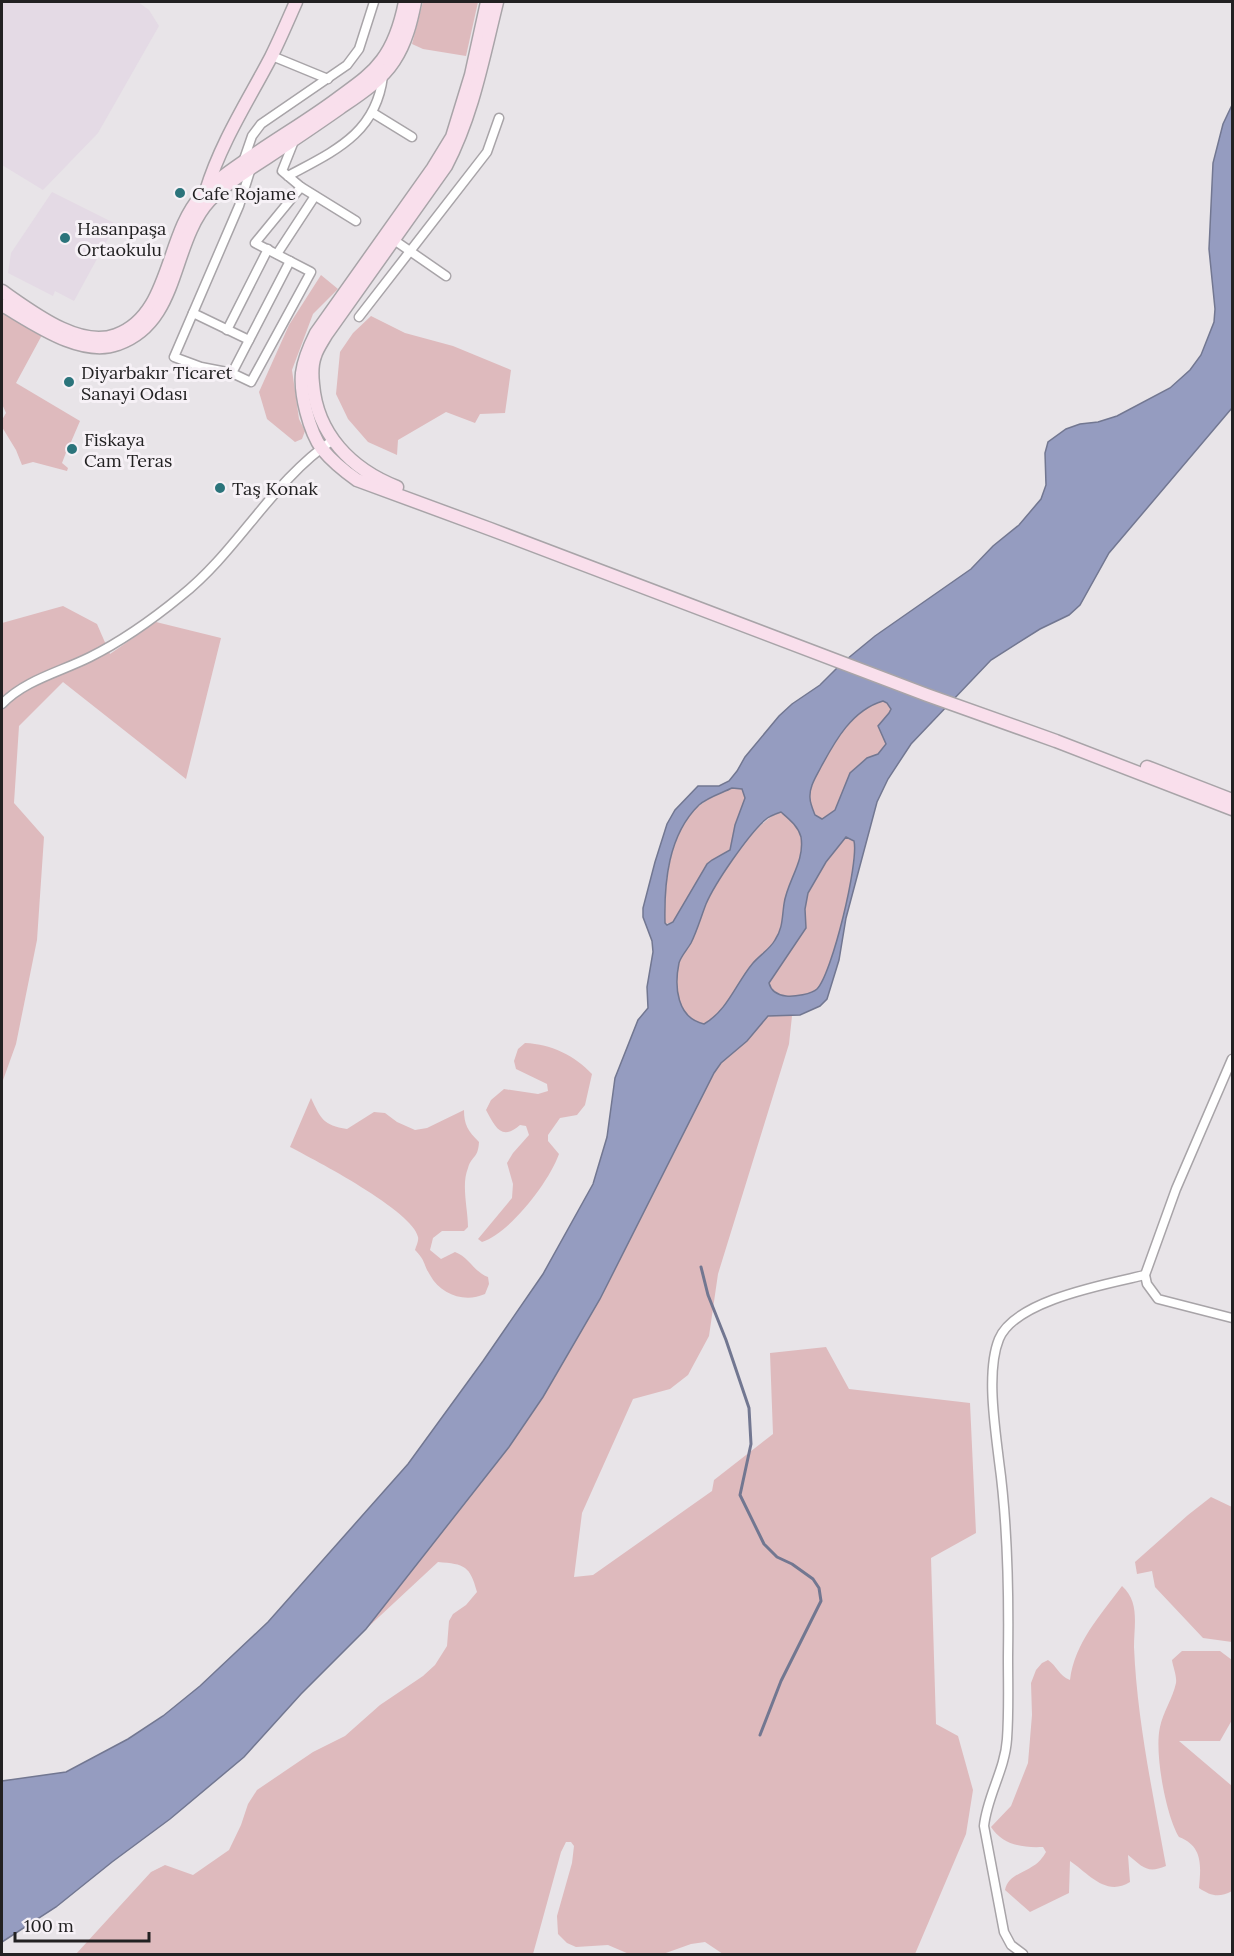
<svg xmlns="http://www.w3.org/2000/svg" width="1234" height="1956" viewBox="0 0 1234 1956" font-family="Lora,serif">
<rect width="100%" height="100%" fill="#e8e4e8"/>
<g fill="#e4dae5">
<path d="M2,2h136l11,8 10,16 -61,107 -55,57 -41,-25z"/>
<path d="M52,192l64,32 -42,77 -19,-10 -2,5 -45,-23 3,-20z"/>
</g>
<g fill="#debabd">
<path d="M423,2h55l-12,54 -43,-7 -11,-5z"/>
<path d="M321,275l17,14 -25,25 -21,56 7,49 6,12 -3,8 -7,3 -28,-23 -8,-27 30,-67z"/>
<path d="M2,313l40,22 -26,48 64,38 -9,21 7,5 -3,7 -8,-4 -5,13 6,5 -1,3 -34,-9 -11,3 -6,-15 -14,-23v-7l4,-7 -4,-9z"/>
<path d="M371,316l34,17 48,13 58,24 -6,43 -25,1 -5,9 -29,-11 -48,28 -1,15 -29,-13 -20,-23 -12,-25 4,-42 13,-19z"/>
<path d="M63,606l34,18 13,30 46,-32 65,16 -35,141 -123,-97 -44,44 -5,77 30,34 -7,103 -21,104 -14,39v-460z"/>
<path d="M883,701l4,2 4,6 -2,4 -10,11 7,20 -8,10 -14,6 -14,13 -15,37 -13,9 -7,-4c-2,-5 -5,-12 -5,-17 -1,-11 6,-21 11,-31 14,-26 31,-57 62,-66z"/>
<path d="M732,788l10,1 3,9 -10,27 -5,26 -18,9 -5,4 -34,58 -8,2c-1,-38 4,-99 38,-121 9,-7 19,-11 29,-15z"/>
<path d="M781,812c8,7 18,14 20,25 4,24 -14,44 -17,67 -2,13 -1,24 -9,36 -5,9 -15,15 -22,23 -17,20 -25,47 -49,61 -27,-6 -30,-37 -25,-61 2,-7 8,-13 12,-20 7,-14 10,-29 17,-43 13,-25 47,-80 73,-88z"/>
<path d="M846,837l8,4c5,21 -22,133 -37,148 -5,5 -23,8 -31,7 -9,-1 -15,-5 -17,-13l37,-55 -1,-19 3,-16 18,-31z"/>
<path d="M781,1014l11,2 -3,28 -71,230 -9,62 -21,39 -18,14 -37,10 -51,114 -8,64 19,-2 119,-84 2,-11 59,-46 -3,-81 56,-6 23,42 121,14 6,130 -45,25 5,166 22,12 15,54 -7,44 -51,120h-192l-18,-12 -14,2 -28,10h-34l-21,-9 -32,2 -9,-4 -9,-9 -1,-18 15,-53 2,-17 -3,-4h-5l-5,10 -28,102h-457l75,-82 14,-7 28,10 36,-25 12,-25 7,-21 9,-14 56,-38 32,-16 35,-31 43,-29 12,-11 12,-19 2,-25 4,-7 13,-9 11,-13c-7,-26 -12,-28 -39,-30l-72,67 143,-182 34,-50 57,-98 114,-226 7,-10 26,-22 17,-21 4,-4z"/>
<path d="M525,1043c27,1 50,13 67,31l-7,31 -8,10 -17,3 -12,17v6l11,13c-10,28 -49,79 -77,88l-4,-3 34,-41 1,-14 -6,-21 6,-10 16,-18 -3,-9 -6,-1c-19,17 -25,1 -34,-15l5,-10 13,-11 34,5 10,-3 -1,-7 -31,-15 -2,-8 4,-12z"/>
<path d="M311,1098c10,21 12,27 36,31l27,-17 11,1 12,9 18,8 12,-2 37,-18c0,15 4,21 15,32 -1,17 -7,13 -11,26 -7,17 0,41 0,59l-4,4h-22l-9,7 -3,12 11,9 14,-7c14,5 19,20 33,25l1,7 -4,10c-20,9 -44,1 -55,-19 -7,-11 -4,-14 -15,-25 1,-4 4,-9 3,-13 -5,-26 -103,-77 -128,-90z"/>
<path d="M1211,1497l21,10v135l-29,-4 -48,-51 -3,-16 -15,3 -2,-12 53,-47z"/>
<path d="M1122,1586c18,16 12,39 12,61 3,73 19,147 32,219 -19,8 -23,1 -38,-11l2,27c-24,15 -41,-8 -60,-21l-1,32 -39,19 -25,-22c3,-15 17,-16 28,-24 6,-3 10,-9 13,-14l-3,-5c-21,1 -40,-2 -52,-20l20,-21 17,-43 4,-48 -1,-32 5,-13 6,-7 6,-3c9,6 11,16 22,20 5,-38 30,-64 52,-94z"/>
<path d="M1182,1651h38l12,9v60l-12,21h-41l53,45v105c-13,7 -21,5 -33,-3 2,-22 4,-42 -20,-51 -13,-21 -25,-85 -19,-110 3,-15 13,-29 16,-44 1,-7 -3,-16 -4,-23z"/>
</g>
<path fill="#959cc0" stroke="#727791" stroke-width="1.5" fill-rule="evenodd" d="M1232,105v303l-123,145 -29,52 -11,10 -29,14 -49,31 -80,84 -23,35 -11,23 -31,116 -7,42 -12,39 -7,7 -20,9 -32,1 -21,25 -26,22 -7,10 -114,226 -57,98 -34,50 -143,182 -65,65 -57,63 -74,62 -58,43 -56,45 -54,35v-161l64,-9 62,-33 35,-23 37,-30 68,-64 140,-158 75,-103 60,-87 50,-90 14,-47 8,-59 23,-58 10,-12 -1,-21 6,-35 -1,-11 -9,-24v-9l12,-46 12,-38 8,-14 23,-24h21l10,-5 8,-10 8,-14 34,-41 13,-12 28,-19 21,-21 34,-28 96,-67 22,-23 26,-21 22,-26 5,-14 -1,-32 3,-11 18,-13 14,-5 18,-2 19,-6 53,-28 20,-18 11,-15 13,-33 1,-13 -6,-60 4,-86 10,-39zM883,701l4,2 4,6 -2,4 -11,13 8,18 -8,10 -11,4 -17,15 -15,37 -13,9 -7,-4c-2,-5 -5,-12 -5,-17 -1,-11 6,-21 11,-31 14,-26 31,-57 62,-66zM732,788l10,1 3,9 -10,27 -5,25 -18,10 -5,4 -34,58 -6,3 -2,-2c-1,-40 3,-88 34,-118 9,-8 23,-12 33,-17zM781,812c8,7 17,14 20,25 4,25 -14,44 -17,67 -2,13 -1,24 -9,36 -5,9 -15,15 -22,23 -17,20 -25,47 -49,61 -27,-6 -30,-37 -25,-61 2,-7 8,-13 12,-20 6,-12 10,-26 15,-39 9,-21 42,-69 59,-84 4,-4 10,-6 16,-8zM846,837l8,4c5,21 -22,133 -37,148 -5,5 -23,8 -31,7 -8,-1 -15,-5 -17,-13l37,-55 -1,-19 3,-16 18,-31z"/>
<g fill="none" stroke-linecap="round" stroke-linejoin="round">
<path stroke="#727791" stroke-width="3" d="M701,1267l7,28 18,45 23,68 2,36 -11,51 24,49 13,13 15,7 21,15 6,9 2,13 -40,80 -21,54"/>
<defs>
<g id="street">
<path d="M272,56l56,23"/>
<path d="M373,113l39,24"/>
<path d="M294,141l-12,30 19,16 55,34"/>
<path d="M243,162l9,-26 9,-12 86,-59 12,-16 15,-47"/>
<path d="M251,168l-12,38 -65,151 27,10 31,6 19,9 60,-110 -56,-29 46,-56"/>
<path d="M288,176c46,-25 88,-42 95,-100"/>
<path d="M394,240l52,36"/>
<path d="M277,254l38,-58"/>
<path d="M193,313l56,27"/>
<path d="M359,317l128,-165 12,-34"/>
<path d="M227,330l41,-81"/>
<path d="M232,373l58,-112"/>
<path d="M2,704c23,-24 58,-32 88,-47 32,-16 63,-38 91,-61 57,-45 91,-115 152,-156"/>
<path d="M1232,1059l-56,130 -31,86 2,9 11,15 74,19"/>
<path d="M1023,1954l-12,-9 -7,-13 -20,-106c3,-30 21,-56 23,-87 2,-27 1,-55 1,-82 1,-65 0,-131 -9,-196 -4,-34 -13,-90 0,-122 16,-39 108,-55 146,-64"/>
</g>
<g id="secondary">
<path d="M487,2l-16,73 -19,62 -19,31 -117,165c-6,12 -12,25 -14,40 -2,21 7,58 20,76 10,12 22,22 35,31l133,49 437,166 129,46 176,68"/>
<path d="M206,191c15,-49 42,-90 65,-134 9,-18 17,-37 25,-55"/>
<path d="M2,291c29,20 77,58 114,44 55,-20 49,-99 85,-139 16,-17 38,-31 57,-44 28,-19 57,-36 83,-56 15,-11 30,-21 41,-36 13,-17 19,-38 23,-58"/>
<path d="M2,305c31,18 79,53 116,39 63,-22 52,-101 92,-144 17,-17 38,-30 58,-43 24,-16 48,-32 72,-49 19,-13 41,-27 54,-47 12,-18 17,-39 21,-59"/>
<path d="M397,487c-46,-18 -80,-53 -84,-103 -1,-9 -1,-20 2,-28 2,-7 7,-14 11,-21l120,-169c27,-52 37,-108 51,-164"/>
<path d="M1147,767l85,33"/>
</g>
</defs>
<use href="#street" stroke="#a8a4a8" stroke-width="11"/>
<use href="#secondary" stroke="#a8a4a8" stroke-width="15"/>
<use href="#street" stroke="#fff" stroke-width="8"/>
<use href="#secondary" stroke="#f9dfec" stroke-width="12"/>
</g>
<g fill="#2b747b" stroke="#f6f1f6" stroke-width="2">
<circle cx="180" cy="193" r="6"/>
<circle cx="65" cy="238" r="6"/>
<circle cx="69" cy="382" r="6"/>
<circle cx="72" cy="449" r="6"/>
<circle cx="220" cy="488" r="6"/>
</g>
<g text-anchor="middle" dominant-baseline="central" stroke-width="6" stroke-linejoin="round" paint-order="stroke">
<g font-size="18" fill="#222122" stroke="#f6f1f6" text-anchor="start">
<text x="192" y="193">Cafe Rojame</text>
<text x="77" y="228">Hasanpaşa<tspan x="77" dy="21">Ortaokulu</tspan></text>
<text x="81" y="372">Diyarbakır Ticaret<tspan x="81" dy="21">Sanayi Odası</tspan></text>
<text x="84" y="439">Fiskaya<tspan x="84" dy="21">Cam Teras</tspan></text>
<text x="232" y="488">Taş Konak</text>
</g>
</g>
<rect width="1234" height="1956" fill="none" stroke="#222122" stroke-width="6"/>
<path d="M15 1932v9h134v-9" fill="none" stroke="#222122" stroke-width="3"/>
<text x="24" y="1932" font-size="18" fill="#222122" stroke="#f6f1f6" stroke-width="4.5" paint-order="stroke">100 m</text>
</svg>
